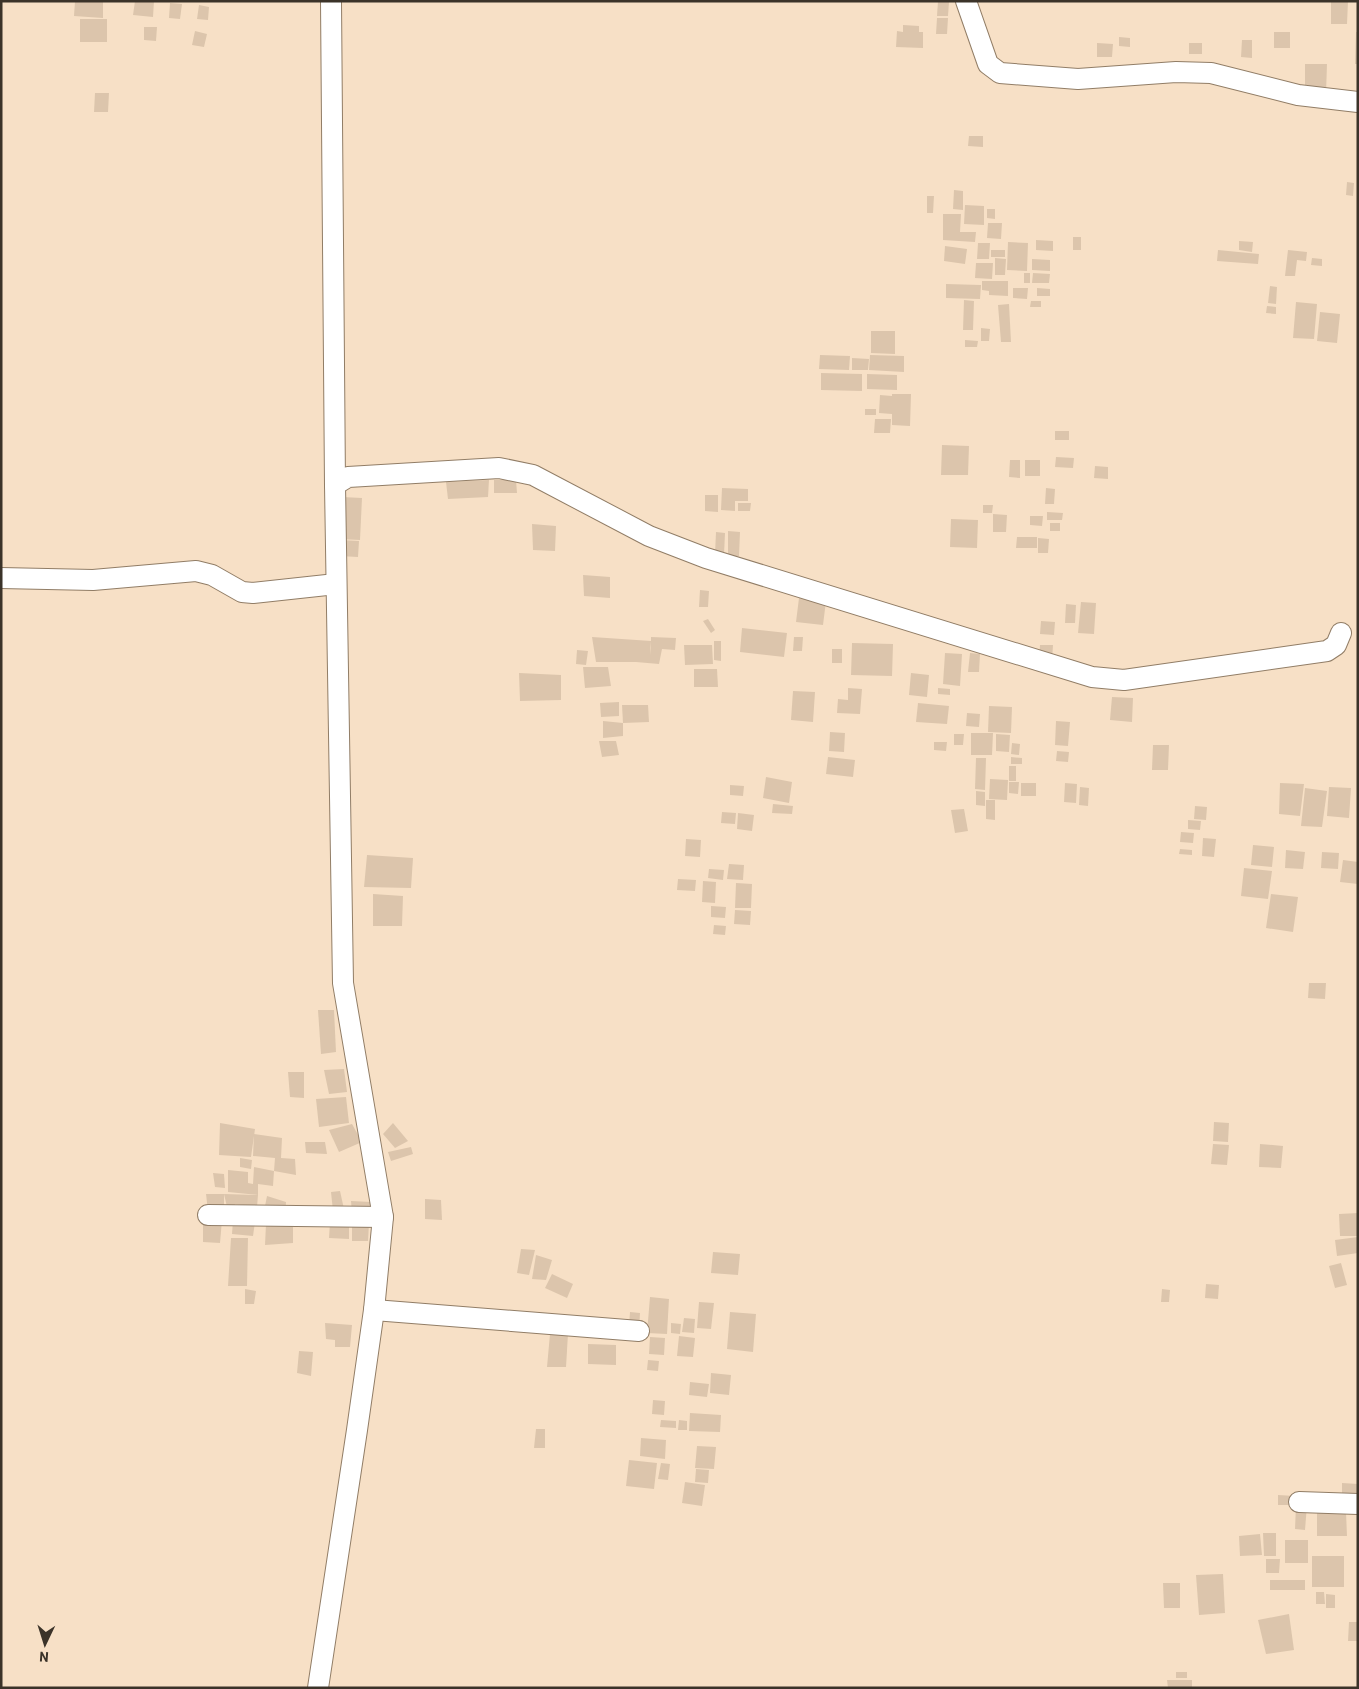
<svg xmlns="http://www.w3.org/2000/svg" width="1359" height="1689" viewBox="0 0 1359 1689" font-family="Barlow,sans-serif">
<rect width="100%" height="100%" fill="#f7e0c6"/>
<g fill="#dcc5ac">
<path d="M75,1h28v17l-29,-2z"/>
<path d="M135,1h19l-1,16 -20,-2z"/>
<path d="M938,1l11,1 -1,14h-11z"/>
<path d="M1331,1h17l-1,23h-16z"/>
<path d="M170,3l12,1 -2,15 -11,-1z"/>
<path d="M199,5l10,2 -1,13 -11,-1z"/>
<path d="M937,18h11l-1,16h-11z"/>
<rect x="80" y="19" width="27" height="23"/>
<path d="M903,25l16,1v6h4v16l-27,-1 1,-16 6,1z"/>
<path d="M144,27h13l-1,14 -12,-1z"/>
<path d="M195,31l12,3 -3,13 -12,-2z"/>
<rect x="1274" y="32" width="16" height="16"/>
<path d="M1356,32h2v32h-3z"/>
<path d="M1119,37l11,1v9l-11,-1z"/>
<path d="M1242,40h10v18l-11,-1z"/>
<path d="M1097,43l16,1 -1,13h-15z"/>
<rect x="1189" y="43" width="13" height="11"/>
<path d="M1305,64h22l-1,30 -21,-1z"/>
<path d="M95,93h14l-1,19h-14z"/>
<path d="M969,136h14v11l-15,-1z"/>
<path d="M1347,182l7,1 -1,13 -7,-1z"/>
<path d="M954,190l9,1v19l-10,-1z"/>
<path d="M927,196h7l-1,17h-6z"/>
<path d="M965,205l19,1v19l-20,-1z"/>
<path d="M987,209h8v10l-8,-1z"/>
<path d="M943,214h18l-1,18h16l-1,10 -32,-2z"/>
<path d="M988,223h14l-1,16 -14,-1z"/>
<rect x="1073" y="237" width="8" height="13"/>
<path d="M1036,240l17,1v10l-17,-1z"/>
<path d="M1239,241l14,1 -1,10 -13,-2z"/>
<path d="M1008,242l20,1 -1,28 -20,-1z"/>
<path d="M978,243h12l-1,16h-12z"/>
<path d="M945,246l22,3 -2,15 -21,-3z"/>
<rect x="991" y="250" width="14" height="7"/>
<path d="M1218,250l41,4 -1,10 -41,-3z"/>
<path d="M1288,250l19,2 -1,9 -9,-1 -2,16h-10z"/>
<path d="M995,258l11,1 -1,16h-10z"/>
<path d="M1312,258l10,1v7l-11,-1z"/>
<path d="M1032,259l18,1v11l-18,-1z"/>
<path d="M976,263h17l-1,16 -17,-1z"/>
<rect x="1024" y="273" width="6" height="10"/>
<path d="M1033,273l17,1 -1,9h-17z"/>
<path d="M982,281h26v15l-19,-1v-4l-7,-1z"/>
<path d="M946,284l35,1 -1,14 -34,-1z"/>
<path d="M1270,286l7,1 -1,17 -8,-1z"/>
<path d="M1013,288h15l-1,11 -14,-1z"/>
<path d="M1037,288l13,1v7h-13z"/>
<path d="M964,300l10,1 -1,29h-10z"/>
<path d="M1031,301h10v6h-11z"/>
<path d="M1296,302l21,2 -3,35 -21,-1z"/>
<path d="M1009,304l2,38h-10l-3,-37z"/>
<path d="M1267,306l9,1v7l-10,-1z"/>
<path d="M1320,312l20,2 -3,29 -20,-2z"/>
<path d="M981,328l9,1 -1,12h-8z"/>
<path d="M871,331h24v23l-24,-1z"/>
<path d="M965,340l13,1 -1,6h-12z"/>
<path d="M820,355l30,1 -1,14 -30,-1z"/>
<path d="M870,355l34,1v16l-35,-2z"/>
<path d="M852,358l17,1 -1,11h-16z"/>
<path d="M821,373l41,1v17l-41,-1z"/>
<path d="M867,374l30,1v15l-30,-1z"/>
<path d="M892,394h19l-1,32 -18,-1v-11l-13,-1 1,-18 12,1z"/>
<rect x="865" y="409" width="11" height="6"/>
<path d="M875,419h16l-1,14h-16z"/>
<rect x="1055" y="431" width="14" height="9"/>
<path d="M942,445l27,1 -1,29h-27z"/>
<path d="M1056,457l18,1 -1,10 -18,-1z"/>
<path d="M1010,460h10v18l-11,-1z"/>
<rect x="1025" y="460" width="15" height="16"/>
<path d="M1095,466l13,1v12l-14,-1z"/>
<path d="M489,480l-1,17 -40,2 -2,-17z"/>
<path d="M494,480h22l1,13h-23z"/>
<path d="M722,488l26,1v12h-13v10l-14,-1z"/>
<path d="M1046,488l9,1 -1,15h-9z"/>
<path d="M705,495h13v17l-13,-1z"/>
<path d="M342,497l20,1 -2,42 -20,-1z"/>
<path d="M738,503h13l-1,8h-12z"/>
<path d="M983,505h10l-1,8h-9z"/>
<path d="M1047,512l16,1 -1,7h-15z"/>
<path d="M993,514l14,1 -1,17h-13z"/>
<path d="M1030,516h13l-1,10 -12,-1z"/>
<path d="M951,519l27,1 -1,28 -27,-1z"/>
<rect x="1050" y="523" width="10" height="8"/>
<path d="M532,524l24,2 -1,25 -22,-1z"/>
<path d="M728,531l12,1 -1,24h-11z"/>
<path d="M716,532l9,1 -1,22 -9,-1z"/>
<path d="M1017,537h20v11h-21z"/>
<path d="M1038,538l11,1 -1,14h-10z"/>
<path d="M340,540l19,1 -1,16 -19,-1z"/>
<path d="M583,575l27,2v21l-26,-2z"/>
<path d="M700,590l9,1 -1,16h-9z"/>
<path d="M799,598l27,3 -3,24 -27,-3z"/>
<path d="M1081,602l15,1 -2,31 -16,-1z"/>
<path d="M1066,604l10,1 -1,18h-10z"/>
<path d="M708,619l7,11 -4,3 -8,-12z"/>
<path d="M1041,621l14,1 -1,13 -14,-1z"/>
<path d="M742,628l45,5 -3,24 -44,-5z"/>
<path d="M592,637l59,4 -1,14 1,-7v-11l25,1 -1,12 -13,-1 -3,15 -23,-2h-40z"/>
<path d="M794,637h9l-1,14h-9z"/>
<path d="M714,641h7v20l-7,-1z"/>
<path d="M852,643l41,1 -1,32 -41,-1z"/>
<path d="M684,645h28l1,19 -28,1z"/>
<path d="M1040,645h13l-1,15 -13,-1z"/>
<rect x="832" y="649" width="10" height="14"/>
<path d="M577,650l11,1 -2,14 -10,-1z"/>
<path d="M945,653l17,1 -2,32 -17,-2z"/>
<path d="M970,653l10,1 -1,18h-11z"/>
<path d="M583,667h25l3,19 -26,2z"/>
<path d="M694,669h23l1,18h-24z"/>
<path d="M519,673l42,2v25l-41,1z"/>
<path d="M911,673l18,2 -2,22 -18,-2z"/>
<path d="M848,688l14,1 -2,25 -23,-1 1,-14 10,1z"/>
<path d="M938,688l12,1v6l-12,-1z"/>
<path d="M793,691l22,1 -2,30 -22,-2z"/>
<path d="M1112,697l21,1 -1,24 -22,-2z"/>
<path d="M619,702v14l-18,1 -1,-14z"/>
<path d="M918,703l31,3 -2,18 -31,-2z"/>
<path d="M622,705h26l1,17 -26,1z"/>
<path d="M989,706l23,1 -1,26 -23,-1z"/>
<path d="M967,713l13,1 -1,13 -13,-1z"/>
<path d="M603,721l20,2v13l-20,2z"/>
<path d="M1056,721l14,1 -2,24 -13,-1z"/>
<path d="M830,732l15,1 -1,19 -15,-1z"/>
<path d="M971,733h22l-1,22h-21z"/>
<path d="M954,734h10l-1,11h-9z"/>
<path d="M996,734l14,1 -1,17 -13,-1z"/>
<path d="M599,741h17l3,14 -17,2z"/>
<path d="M934,742h13l-1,9 -12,-1z"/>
<path d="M1012,743l8,1 -1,11 -8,-1z"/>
<path d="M1153,745h16l-1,25h-16z"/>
<path d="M1057,751l12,1 -1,10 -12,-1z"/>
<path d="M828,757l27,3 -2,17 -27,-3z"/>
<path d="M1011,757l11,1v6h-11z"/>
<path d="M976,758h10l-1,32 -10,-1z"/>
<rect x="1009" y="766" width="7" height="15"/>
<path d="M766,777l26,5 -3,21 -26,-5z"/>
<path d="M990,779l18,1 -1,20 -18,-1z"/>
<path d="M1009,782h10l-1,12 -9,-1z"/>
<rect x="1021" y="783" width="15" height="13"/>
<path d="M1065,783l12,1 -1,19 -12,-1z"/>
<path d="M1280,783l24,1 -4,32 -21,-2z"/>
<path d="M730,785l14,1 -1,10 -13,-1z"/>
<path d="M1080,787l9,1 -1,18 -9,-1z"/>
<path d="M1329,787l22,1 -2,30 -22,-2z"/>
<path d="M1305,788l22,3 -5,36 -21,-1z"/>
<path d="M976,791l9,1v14l-9,-1z"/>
<path d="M986,800h9v20l-9,-1z"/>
<path d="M773,804l20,2 -1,8 -20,-1z"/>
<path d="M1195,806l12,1 -1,13 -12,-1z"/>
<path d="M964,809l4,22 -13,2 -4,-23z"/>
<path d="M722,812l14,1 -1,11 -14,-1z"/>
<path d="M738,813l16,2 -2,16 -15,-2z"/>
<path d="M1188,820l13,1 -1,9 -12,-1z"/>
<path d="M1181,832l13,1 -1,10 -13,-1z"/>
<path d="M1203,838l13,1 -2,18 -12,-1z"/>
<path d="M686,839l15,1 -1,17 -15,-1z"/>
<path d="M1253,845l21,2 -2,20 -21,-2z"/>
<path d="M1180,849l12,1v5l-13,-1z"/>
<path d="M1286,850l19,2 -2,17 -18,-1z"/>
<path d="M1322,852l17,1 -1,16 -17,-1z"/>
<path d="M367,855l46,3 -2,30 -47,-1z"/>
<path d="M1343,860l15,2v22l-18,-2z"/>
<path d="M729,864l15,1 -1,15 -16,-1z"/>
<path d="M1244,868l28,3 -4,28 -27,-3z"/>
<path d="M709,869l15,1 -1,10 -15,-2z"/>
<path d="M678,879l18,1 -1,11 -18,-1z"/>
<path d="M703,881l13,1 -1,21 -13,-1z"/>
<path d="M736,883l16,1 -1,24h-16z"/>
<path d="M373,894l30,2 -1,30h-29z"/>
<path d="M1271,894l27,3 -5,35 -27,-4z"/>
<path d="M711,906l15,1 -1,11 -14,-1z"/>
<path d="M735,910l16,1 -1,14 -16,-1z"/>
<path d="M714,925l12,1 -1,9 -12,-1z"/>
<path d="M1309,983h17l-1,16 -17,-1z"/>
<path d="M318,1010h16l2,42 -15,2z"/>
<path d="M344,1069l3,23 -18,2 -5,-24z"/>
<path d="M288,1072h16v26l-14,-1z"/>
<path d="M346,1097l3,26 -30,4 -3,-28z"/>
<path d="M1214,1122l15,1 -1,19 -15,-1z"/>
<path d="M220,1123l35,6 -4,28 -32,-2z"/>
<path d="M393,1123l15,18 -13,7 -12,-14z"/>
<path d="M352,1124l10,18 -23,10 -10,-22z"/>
<path d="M254,1134l28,4 -1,20 14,1 1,16 -22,-4 1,-13 -22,-2z"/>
<path d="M305,1142h20l2,12 -21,-1z"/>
<path d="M1213,1144l16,1 -2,20 -16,-1z"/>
<path d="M1260,1144l23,2 -2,22 -22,-1z"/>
<path d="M411,1147l2,7 -22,7 -3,-9z"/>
<path d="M240,1158l12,2 -1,9 -11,-2z"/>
<path d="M254,1167l20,4 -1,15 -15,-2v11l-30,-3v-22l20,2v11l5,1z"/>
<path d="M213,1173l11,1 1,14 -10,-1z"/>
<path d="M340,1191l4,18 -11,2 -2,-19z"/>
<path d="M206,1194h18v21l-16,-4z"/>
<path d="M224,1194l34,1 -1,12 -22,-3 -2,8 -5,-1z"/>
<path d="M267,1196l19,6 -1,14 -21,-5z"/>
<path d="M425,1199l16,1 1,20 -17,-1z"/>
<path d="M351,1201l20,1 1,12 -20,-1z"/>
<path d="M1358,1213v23h-18l-1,-22z"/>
<path d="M203,1219l19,1 -2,23 -17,-1z"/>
<path d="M233,1220l22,2 -2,14 -21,-2z"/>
<path d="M293,1220v23l-28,2 1,-21z"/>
<path d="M330,1222l19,1v16l-20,-1z"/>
<path d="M352,1222l17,2 -1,17h-16z"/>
<path d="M1358,1237v16l-21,3 -2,-16z"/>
<path d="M231,1238h17l-1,48h-19z"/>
<path d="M521,1249l14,1 -6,25 -12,-2z"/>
<path d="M713,1252l27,2 -2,21 -27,-2z"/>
<path d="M536,1255l16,5 -6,20 -14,-1z"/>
<path d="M1341,1263l6,22 -12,3 -6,-22z"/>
<path d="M552,1274l21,10 -6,14 -22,-10z"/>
<path d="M1206,1284l13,1 -1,14 -13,-1z"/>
<path d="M245,1289l11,2 -2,13h-9z"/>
<path d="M1162,1289l8,1 -1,12h-8z"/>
<path d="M650,1297l19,2 -2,35 -20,-1z"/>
<path d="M699,1302l15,1 -3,26 -14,-1z"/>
<path d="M630,1312l10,1 -1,18 -10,-5z"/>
<path d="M730,1312l26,2 -3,38 -26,-3z"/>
<path d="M684,1318l11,1 -1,14 -12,-1z"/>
<path d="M325,1323l27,2 -2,22h-15v-7l-9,-1z"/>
<path d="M671,1323l10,1 -1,10 -9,-1z"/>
<path d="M550,1334h18l-2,33h-19z"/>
<path d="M679,1336l16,2 -2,19 -16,-1z"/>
<path d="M650,1337l15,1 -1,17 -15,-1z"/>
<path d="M588,1344l28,1v20l-28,-1z"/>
<path d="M299,1351l14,1 -2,24 -14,-3z"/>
<path d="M648,1360l11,1 -1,10 -11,-1z"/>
<path d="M711,1373l20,2 -2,20 -19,-2z"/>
<path d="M690,1382l19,2 -2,13 -18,-2z"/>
<path d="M653,1400l12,1 -1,14 -12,-1z"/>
<path d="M690,1413l31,2 -1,17 -31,-1z"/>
<path d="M661,1420l15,1v7l-16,-1z"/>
<path d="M679,1420l8,1v9h-9z"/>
<path d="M536,1429h9v19h-11z"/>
<path d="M641,1438l25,2 -1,19 -25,-3z"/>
<path d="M697,1446l19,1 -2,22 -19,-1z"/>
<path d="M629,1460l28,3 -3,26 -28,-3z"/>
<path d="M661,1463l9,1 -2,16 -10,-1z"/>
<path d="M696,1469l13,1 -1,13 -13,-1z"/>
<path d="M685,1482l20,3 -3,21 -20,-3z"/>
<path d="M1342,1483l16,1v18l-16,-1z"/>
<path d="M1278,1495l17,1v9h-17z"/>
<path d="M1296,1505h11l-2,25 -10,-1z"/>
<path d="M1317,1512h29l1,24h-30z"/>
<path d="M1263,1533h13v23h-12z"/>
<path d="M1260,1534l2,21 -22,1 -1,-20z"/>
<rect x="1285" y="1540" width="23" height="23"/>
<rect x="1312" y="1556" width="32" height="31"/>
<path d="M1266,1559h14l-1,14h-13z"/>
<path d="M1223,1574l2,39 -26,2 -3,-40z"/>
<rect x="1270" y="1580" width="35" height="10"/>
<path d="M1163,1583h17v25h-16z"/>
<path d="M1316,1592h8l1,12h-9z"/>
<path d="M1326,1594l9,1v13h-9z"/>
<path d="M1289,1614l5,36 -28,4 -8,-34z"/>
<path d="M1349,1622h9v19h-10z"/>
<rect x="1176" y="1672" width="11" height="6"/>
<path d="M1167,1680h25v8h-24z"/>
</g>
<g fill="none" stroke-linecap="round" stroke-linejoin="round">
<defs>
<g id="minor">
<path d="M331,1l4,484"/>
<path d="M966,1l22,63 12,9 78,6 98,-7 35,1 87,22 60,7"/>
<path d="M1,578l92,2 103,-9 16,4 30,17 11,1 83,-9"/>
<path d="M208,1215l175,2"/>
<path d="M374,1310l265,21"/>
<path d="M1299,1502l59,2"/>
<path d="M318,1688l39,-258 17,-120 9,-93 -40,-234 -8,-498 13,-8 151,-9 34,7 116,61 57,22 386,119 32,3 203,-29 9,-6 5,-12"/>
</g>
</defs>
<use href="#minor" stroke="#917d66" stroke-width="22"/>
<use href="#minor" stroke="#fff" stroke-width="20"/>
</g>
<rect width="1359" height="1689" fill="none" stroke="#3b3329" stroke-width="5"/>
<g transform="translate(45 1644) rotate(184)" stroke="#f7e0c6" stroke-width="4" paint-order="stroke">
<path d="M0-4L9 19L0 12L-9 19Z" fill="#3b3329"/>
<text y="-8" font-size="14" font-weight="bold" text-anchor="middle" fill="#3b3329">N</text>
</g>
</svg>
